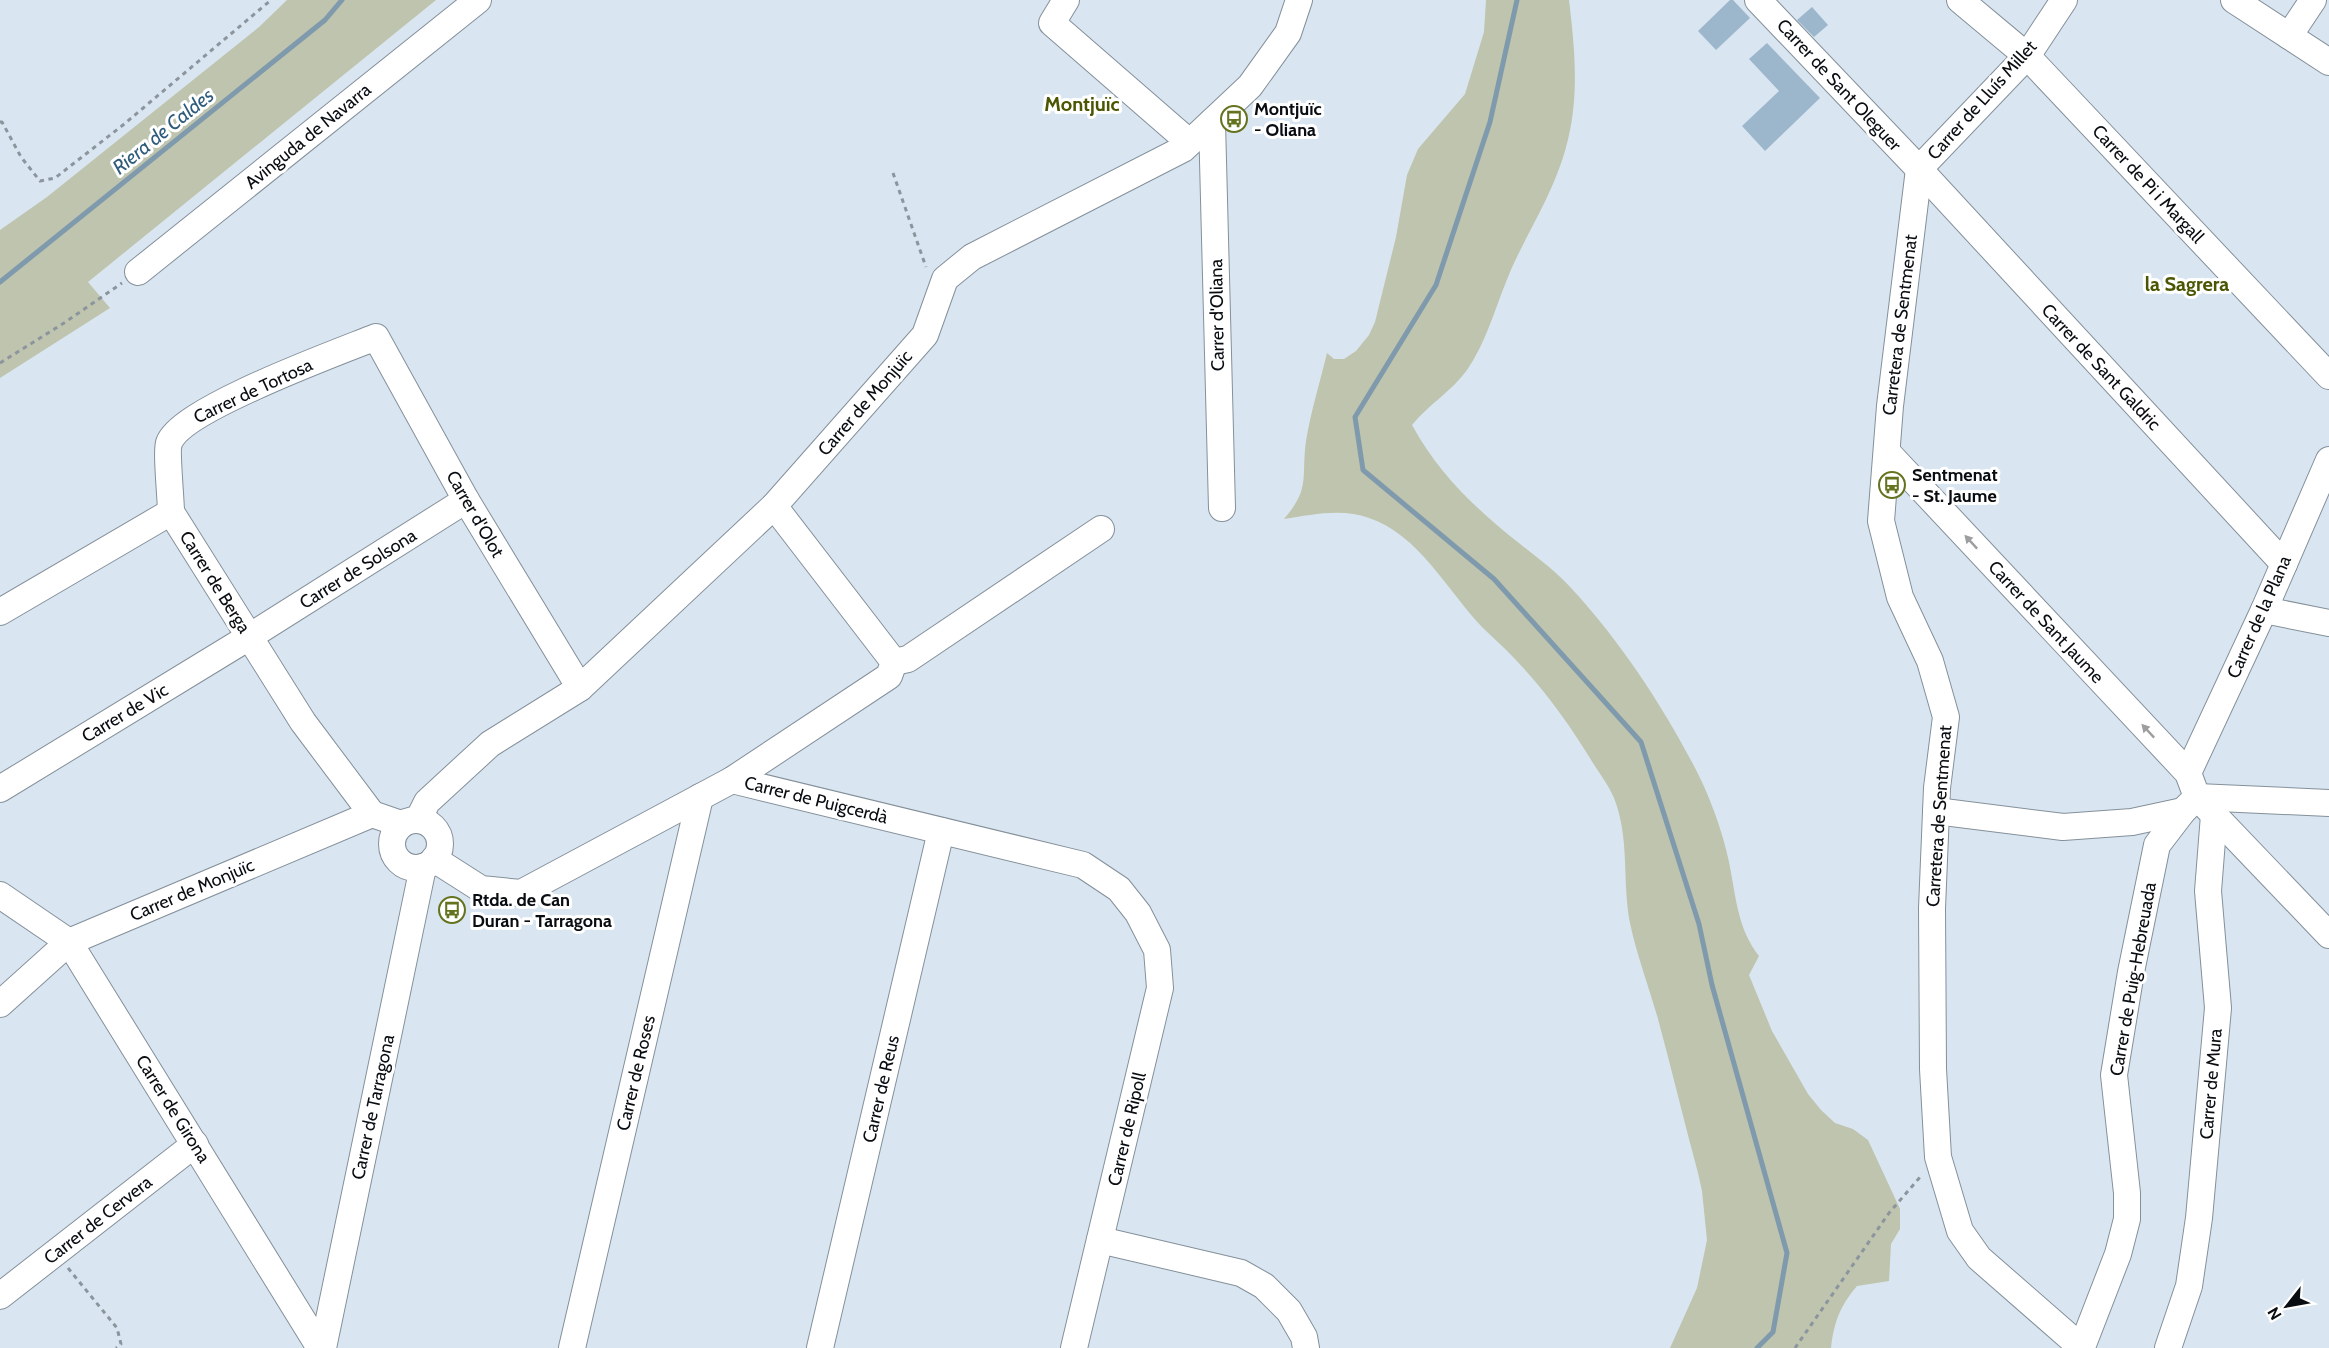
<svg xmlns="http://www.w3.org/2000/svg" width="2329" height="1348" viewBox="0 0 2329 1348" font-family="Cabin,sans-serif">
<rect width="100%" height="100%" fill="#d9e6f1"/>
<g fill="#bec4ad">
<path d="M287,0h149l-348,282 22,26 -110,70v-148l47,-33 212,-170z"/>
<path d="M1486,0h83c8,67 12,120 -16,184 -14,33 -34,64 -47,98 -12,30 -21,62 -39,88 -15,21 -39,35 -55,55 26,47 57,77 98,111 21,17 44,33 62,53 48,52 88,113 121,175 16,30 29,65 36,98 7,34 8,66 30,94l-10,19 23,56 36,63 13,16 14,13 18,6 15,11 32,69v20l-9,15 -2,37 -32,5c-17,20 -23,36 -26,62h-161l27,-60 10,-48 -5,-49 -4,-18c-14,-51 -26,-103 -40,-154 -9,-32 -21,-63 -28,-96 -8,-41 0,-85 -16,-125 -5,-12 -14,-24 -21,-35 -23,-38 -48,-73 -79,-105 -10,-11 -22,-21 -32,-31 -34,-36 -64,-93 -113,-109 -27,-10 -58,-3 -85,1 27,-31 17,-42 22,-78 5,-30 14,-59 21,-88l7,6h10l12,-8 13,-16 6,-13 21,-85 11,-62 11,-26 47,-55 19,-62z"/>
</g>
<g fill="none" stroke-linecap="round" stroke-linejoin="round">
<g stroke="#7f99ad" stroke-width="5">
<path d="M1517,0l-27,122 -54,163 -81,132 8,53 131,109 147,163 58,182 13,61 75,268 -14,79 -16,16"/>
<path d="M0,282l325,-262 17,-20"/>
</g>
</g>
<g fill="#9cb7cc">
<path d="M1730,0h3l17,18 -34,32 -18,-19z"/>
<path d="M1812,7l16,18 -14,12 -17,-17z"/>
<path d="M1767,43l53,55 -55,53 -23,-25 37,-35 -30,-32z"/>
</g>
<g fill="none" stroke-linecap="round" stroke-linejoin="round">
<defs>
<g id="minor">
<path d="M1066,0l-14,23 137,119"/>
<path d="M1758,0l161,169 365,395"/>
<path d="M1960,0l67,56 302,320"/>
<path d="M2234,0l95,62"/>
<path d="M2289,36l24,-36"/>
<path d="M1212,122l10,386"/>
<path d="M1919,169l-29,237 -9,115 19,76 30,64 16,56 -9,71 -5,120 1,161 5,88 22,74 19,27 103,90"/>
<path d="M1919,169l108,-113 37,-56"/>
<path d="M138,272l340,-272"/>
<path d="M1887,452l301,321 9,24 132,138"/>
<path d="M171,512c0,-12 -5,-61 -2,-69 12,-34 170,-91 207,-106l90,163 114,188"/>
<path d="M171,512l132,210 69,92"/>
<path d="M2264,610l65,13"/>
<path d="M0,612l171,-100"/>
<path d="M894,662l14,-3 193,-130"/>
<path d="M2188,773l76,-163 65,-150"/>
<path d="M732,780l157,-104 5,-14 -120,-156"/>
<path d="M0,789l249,-152 217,-137"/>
<path d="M1936,811l127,16 69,-5 51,-11"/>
<path d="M418,820l9,-18 63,-58 90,-56 194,-182 151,-171 20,-56 27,-22 211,-108 67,-63 38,-53 11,-33"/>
<circle cx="416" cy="844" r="24"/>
<path d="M434,859l47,30 40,4 211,-113 351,85 36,24 19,24 19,37 3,38 -86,360"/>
<path d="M0,895l69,47 251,406"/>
<path d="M0,1004l69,-62 303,-128 29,10"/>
<path d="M1100,1240l141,33 23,13 25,25 15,26 2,11"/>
<path d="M0,1296l195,-152"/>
<path d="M2082,1347l36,-93 9,-35v-26l-13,-118 17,-103 26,-127 26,-34 14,-14 132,6"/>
<path d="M323,1348l100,-481"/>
<path d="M572,1348l128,-551"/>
<path d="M820,1348l121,-517"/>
<path d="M2168,1348l21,-62 10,-68 19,-210 -10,-117 6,-76"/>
</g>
</defs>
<use href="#minor" stroke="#84909a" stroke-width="28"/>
<g stroke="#8c959e" stroke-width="3" stroke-dasharray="4.5 4.5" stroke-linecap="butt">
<path d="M0,122h2l19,35 19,24 15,-3 68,-53 148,-125"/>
<path d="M893,173l33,94"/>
<path d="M0,363l64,-40 58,-40"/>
<path d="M68,1268l49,60 4,16 -5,4"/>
<path d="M1795,1348l94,-135 32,-37"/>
</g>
<use href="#minor" stroke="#fff" stroke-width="26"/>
</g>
<defs><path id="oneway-solid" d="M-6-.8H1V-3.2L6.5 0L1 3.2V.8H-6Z" transform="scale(1.5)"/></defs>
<g fill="#9d9ea0">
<use href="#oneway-solid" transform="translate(1971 542) rotate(-133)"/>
<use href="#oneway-solid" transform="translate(2148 731) rotate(-133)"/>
</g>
<defs>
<symbol id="bus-ring" viewBox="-11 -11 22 22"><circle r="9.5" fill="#fff" stroke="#65731f" stroke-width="1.5"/><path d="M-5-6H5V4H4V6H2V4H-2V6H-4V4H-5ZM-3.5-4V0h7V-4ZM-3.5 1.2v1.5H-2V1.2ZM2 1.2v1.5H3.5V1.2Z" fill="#65731f"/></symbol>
</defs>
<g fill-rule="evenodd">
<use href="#bus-ring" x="1219" y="104" width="30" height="30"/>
<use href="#bus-ring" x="1877" y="470" width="30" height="30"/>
<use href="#bus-ring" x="437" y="895" width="30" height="30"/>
</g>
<g text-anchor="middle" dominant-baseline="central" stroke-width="6" stroke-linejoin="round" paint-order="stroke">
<g font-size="18" fill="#090d11" stroke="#fff">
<text transform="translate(1839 85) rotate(47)">Carrer de Sant Oleguer</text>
<text transform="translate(1982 100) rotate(-48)">Carrer de Lluís Millet</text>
<text transform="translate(308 136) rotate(-39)">Avinguda de Navarra</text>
<text transform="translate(2148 184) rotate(47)">Carrer de Pi i Margall</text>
<text transform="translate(1217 315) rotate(-91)">Carrer d'Oliana</text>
<text transform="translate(1900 325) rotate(-83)">Carretera de Sentmenat</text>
<text transform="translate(2101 367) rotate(47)">Carrer de Sant Galdric</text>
<text transform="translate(253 391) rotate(-25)">Carrer de Tortosa</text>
<text transform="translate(865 403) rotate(-49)">Carrer de Monjuïc</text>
<text transform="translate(475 514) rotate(60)">Carrer d'Olot</text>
<text transform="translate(358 569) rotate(-32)">Carrer de Solsona</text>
<text transform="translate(215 582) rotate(58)">Carrer de Berga</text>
<text transform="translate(2259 617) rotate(-66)">Carrer de la Plana</text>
<text transform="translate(2046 622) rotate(47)">Carrer de Sant Jaume</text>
<text transform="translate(125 713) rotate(-31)">Carrer de Vic</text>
<text transform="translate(816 800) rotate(14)">Carrer de Puigcerdà</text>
<text transform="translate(1939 816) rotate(-86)">Carretera de Sentmenat</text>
<text transform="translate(192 890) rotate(-23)">Carrer de Monjuïc</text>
<text transform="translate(2133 979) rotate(-80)">Carrer de Puig-Hebreuada</text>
<text transform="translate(636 1073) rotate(-77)">Carrer de Roses</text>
<text transform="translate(2211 1084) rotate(-85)">Carrer de Mura</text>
<text transform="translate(881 1089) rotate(-77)">Carrer de Reus</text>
<text transform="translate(373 1107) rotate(-78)">Carrer de Tarragona</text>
<text transform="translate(173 1109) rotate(58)">Carrer de Girona</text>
<text transform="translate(1127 1129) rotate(-77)">Carrer de Ripoll</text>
<text transform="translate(98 1220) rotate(-38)">Carrer de Cervera</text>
</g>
<g font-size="18" font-weight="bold" fill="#090d11" stroke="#fff" text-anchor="start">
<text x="1254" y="109">Montjuïc<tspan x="1254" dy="21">- Oliana</tspan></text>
<text x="1912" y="475">Sentmenat<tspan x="1912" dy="21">- St. Jaume</tspan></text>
<text x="472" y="900">Rtda. de Can<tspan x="472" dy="21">Duran - Tarragona</tspan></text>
</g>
<g font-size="20" font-weight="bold" fill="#4a5601" stroke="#fff">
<text x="1082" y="104">Montjuïc</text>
<text x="2187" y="284">la Sagrera</text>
</g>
<g font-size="20" font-style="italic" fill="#2e5b7b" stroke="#fff">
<text transform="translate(163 131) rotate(-39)">Riera de Caldes</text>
</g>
</g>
<g transform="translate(2287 1306) rotate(239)" stroke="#ffffff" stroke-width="4.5" paint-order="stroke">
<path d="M0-4.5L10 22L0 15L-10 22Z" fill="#090d11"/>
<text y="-9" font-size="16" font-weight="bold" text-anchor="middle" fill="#090d11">N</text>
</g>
</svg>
